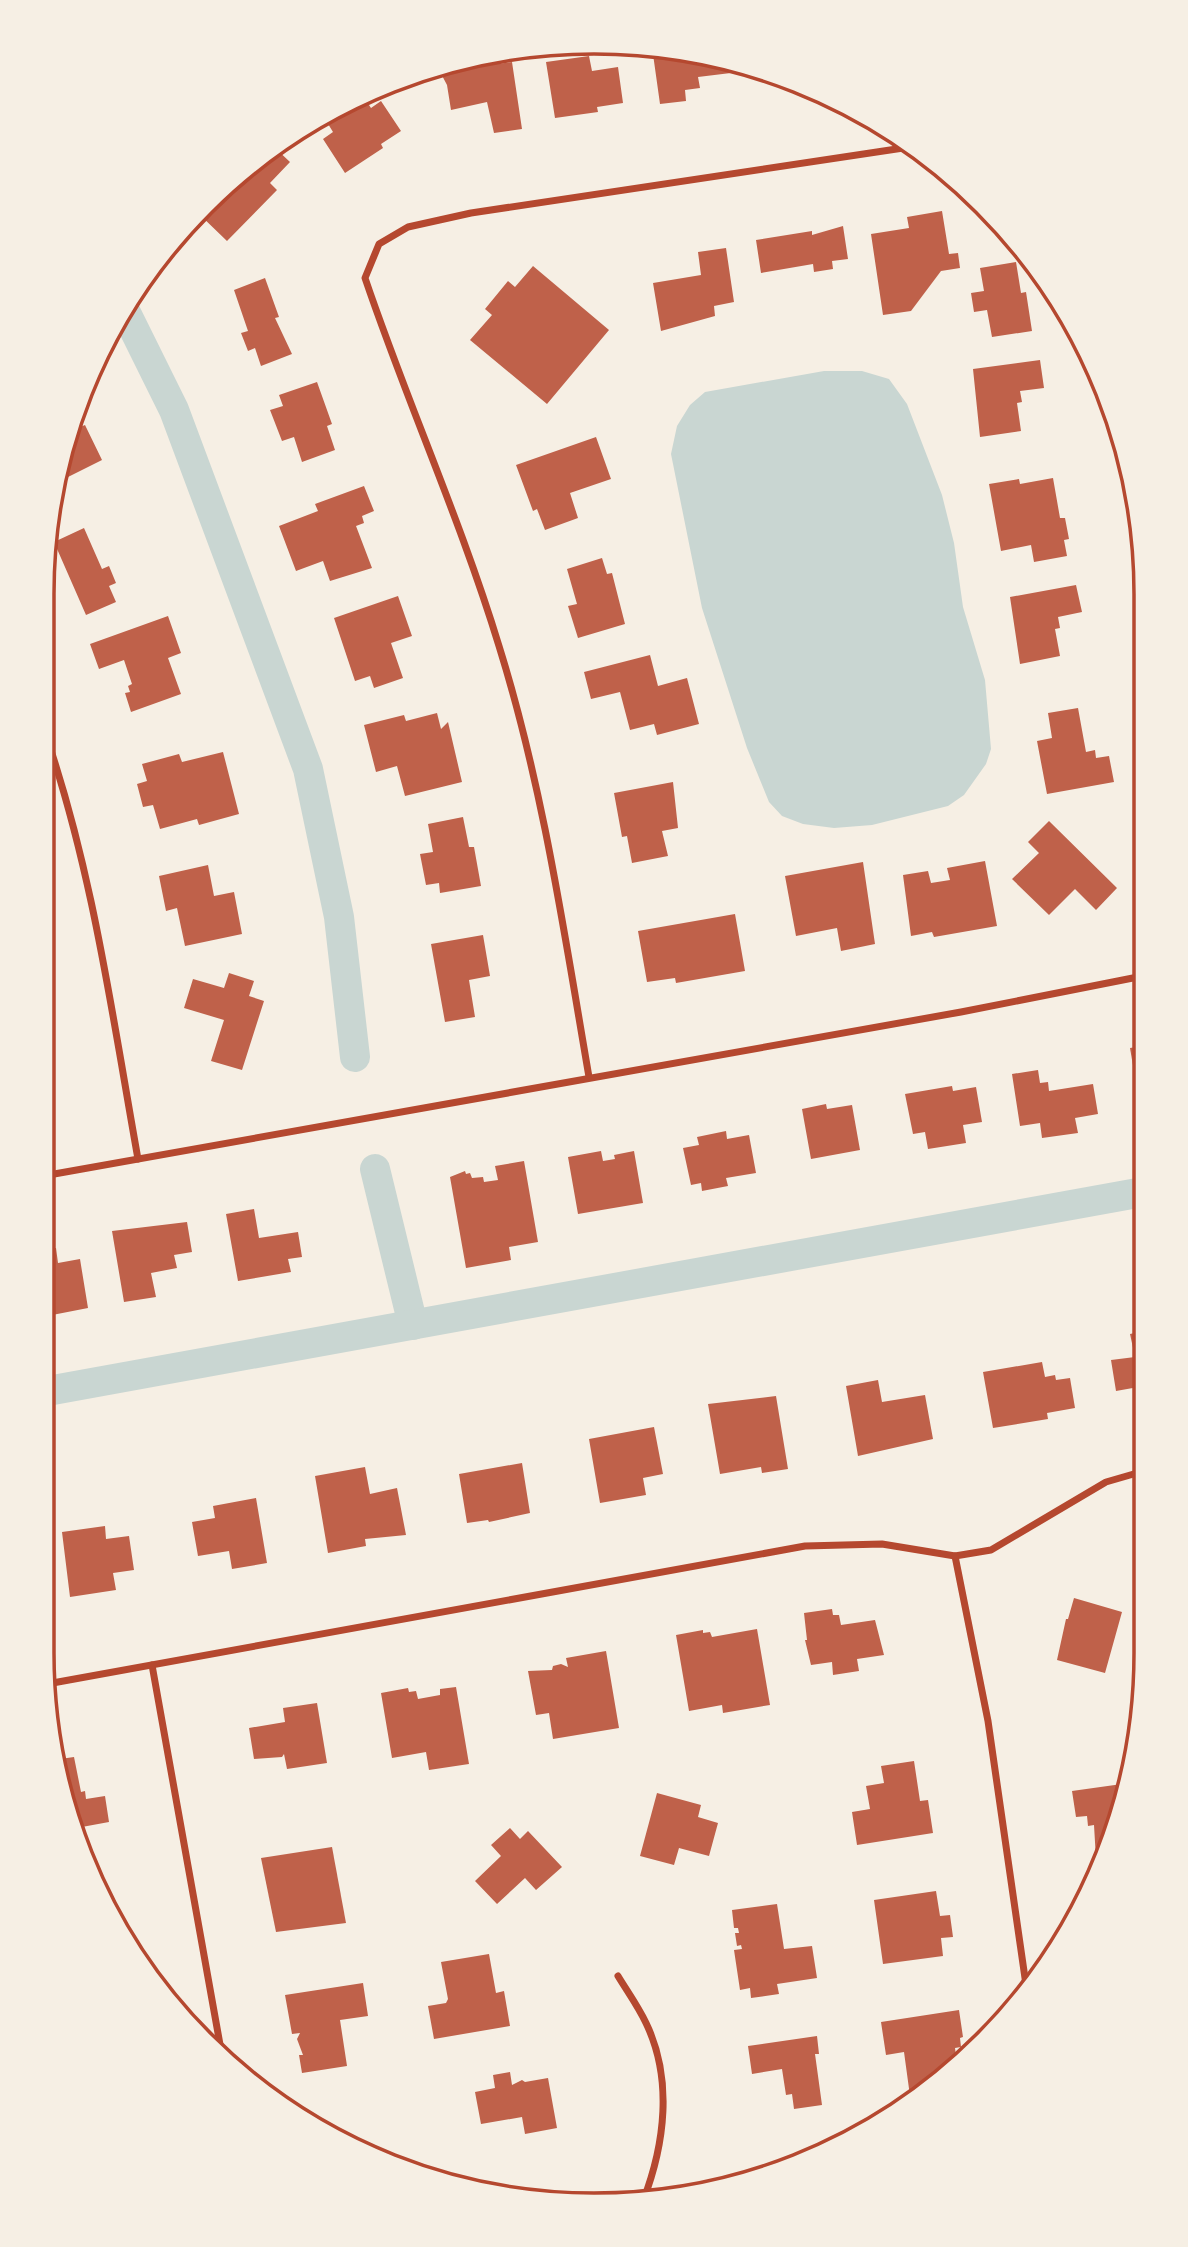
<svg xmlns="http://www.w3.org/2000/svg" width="1188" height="2247" viewBox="0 0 1188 2247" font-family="'Archivo Narrow',sans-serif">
<rect width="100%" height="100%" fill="#f6efe4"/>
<path fill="#c9d6d2" d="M824,371h38l27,8 18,25 35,91 12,48 9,64 22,73 6,69 -5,15 -22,31 -16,11 -76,19 -38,3 -31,-4 -21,-8 -13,-14 -22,-54 -45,-140 -31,-154 6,-28 13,-21 15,-13z"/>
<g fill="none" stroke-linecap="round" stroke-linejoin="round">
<g stroke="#c9d6d2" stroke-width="30">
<path d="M124,309l50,101 134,359 31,148 16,140"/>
<path d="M375,1169l38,156"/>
<path d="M42,1392l1101,-200"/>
</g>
</g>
<g fill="#bf614a">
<path d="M652,47l85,14 2,11 -41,5 2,11 -15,2 1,11 -26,3z"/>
<path d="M496,53l2,11 14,-2 10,67 -28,4 -7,-31 -36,8 -4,-25 -10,-19z"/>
<path d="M589,56l3,15 26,-4 5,36 -26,4 1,5 -43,6 -9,-56z"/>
<path d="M363,96l8,12 10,-7 20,30 -20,13 2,4 -38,25 -22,-34 10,-7 -11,-18z"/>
<path d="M274,147l16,15 -20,21 7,7 -50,51 -29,-28 32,-34z"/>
<path d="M942,211l7,43 9,-1 2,15 -19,3 -30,40 -28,4 -12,-81 38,-6 -2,-11z"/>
<path d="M843,226l5,33 -16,2 1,8 -19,3 -1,-8 -52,9 -5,-33 56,-9v4z"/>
<path d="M726,248l8,54 -20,4 1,10 -54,15 -8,-48 48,-8 -3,-23z"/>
<path d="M1016,262l5,31 5,-1 6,39 -40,6 -5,-27 -13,2 -3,-19 13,-2 -4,-23z"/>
<path d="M533,266l76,64 -62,74 -77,-64 22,-25 -7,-6 23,-28 7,6z"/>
<path d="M265,278l14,39 -4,1 17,36 -31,12 -6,-18 -7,3 -7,-18 7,-2 -14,-41z"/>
<path d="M1040,360l4,28 -24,3 2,11 -5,1 4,28 -41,6 -7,-68z"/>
<path d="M317,382l15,42 -5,2 8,24 -33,12 -8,-25 -12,4 -12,-31 13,-4 -4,-11z"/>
<path d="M71,425l2,5 12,-5 17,35 -46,23 5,-31z"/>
<path d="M596,437l15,42 -41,14 8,25 -33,12 -8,-21 -4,2 -17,-46z"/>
<path d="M1053,478l7,40h5l4,21 -5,1 3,16 -33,6 -3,-17 -30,6 -12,-67 30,-5 1,5z"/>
<path d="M364,486l10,25 -12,5 2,7 -8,3 16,42 -42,13 -7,-20 -27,10 -17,-45 39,-15 -3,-7z"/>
<path d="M84,528l18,41 7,-3 7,17 -7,3 7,16 -30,13 -32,-73z"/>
<path d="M602,558l5,16 5,-1 13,51 -47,14 -10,-32 9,-2 -10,-35z"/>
<path d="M1076,585l6,27 -24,5 2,11 -5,1 5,27 -40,8 -10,-67z"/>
<path d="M398,596l14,40 -21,7 12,35 -29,10 -4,-12 -15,5 -21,-63z"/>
<path d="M168,616l13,37 -13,5 13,36 -50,18 -6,-19 5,-1 -2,-6 4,-2 -8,-24 -25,9 -9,-25z"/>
<path d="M650,655l8,31 29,-8 12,46 -42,11 -3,-11 -24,6 -10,-38 -29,7 -7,-27z"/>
<path d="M1078,708l8,44 9,-2 1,8 13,-2 5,26 -67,12 -10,-53 15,-3 -4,-25z"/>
<path d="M437,713l4,16 7,-7 14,60 -57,14 -8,-30 -21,6 -12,-47 40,-10 2,6z"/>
<path d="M223,752l16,62 -40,11 -2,-6 -37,10 -7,-24 -10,2 -6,-23 10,-3 -5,-17 37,-10 3,8z"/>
<path d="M673,782l5,46 -16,3 6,25 -36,7 -5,-27 -5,1 -8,-44z"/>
<path d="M463,817l6,30h5l7,39 -41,7 -1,-10 -13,2 -6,-31 13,-2 -5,-28z"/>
<path d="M1049,821l68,67 -21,22 -21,-21 -26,26 -37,-36 27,-26 -11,-11z"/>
<path d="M985,861l12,65 -63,11 -2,-5 -21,4 -8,-61 25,-4 3,12 19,-3 -3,-12z"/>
<path d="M863,862l12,82 -34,7 -4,-23 -41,8 -11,-60z"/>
<path d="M208,865l6,31 20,-4 8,42 -57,12 -8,-38 -11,3 -7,-35z"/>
<path d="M735,914l10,57 -69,12 -1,-5 -28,4 -9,-51z"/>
<path d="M483,935l7,41 -21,4 6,37 -30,5 -14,-78z"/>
<path d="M229,973l25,8 -5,15 15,5 -22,69 -31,-9 13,-41 -40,-12 9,-29 31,9z"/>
<path d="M1143,1046v72h-1l-12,-70z"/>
<path d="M1038,1070l2,13 8,-1 1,9 44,-7 5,30 -23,4 3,15 -36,5 -2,-15 -20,3 -8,-52z"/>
<path d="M952,1086l1,5 23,-4 6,35 -19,3 3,18 -38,6 -3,-17 -12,2 -8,-40z"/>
<path d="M826,1104l1,5 25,-4 8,45 -49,9 -9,-50z"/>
<path d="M726,1131l1,8 22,-4 7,38 -30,5 2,8 -26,5 -1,-8 -10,2 -8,-37 16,-3 -2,-8z"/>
<path d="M601,1151l2,10 12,-2 -1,-4 20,-4 9,52 -65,11 -10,-57z"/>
<path d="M524,1161l14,81 -29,5 2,13 -45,8 -16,-91 15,-6 1,3 4,-1 2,5 11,-1 1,5 14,-2 -3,-14z"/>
<path d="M254,1209l5,29 39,-6 4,25 -14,2 3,13 -53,9 -12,-67z"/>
<path d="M187,1222l5,30 -18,3 3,13 -26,5 5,24 -32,5 -12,-71z"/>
<path d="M56,1248l2,15 22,-4 8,49 -46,9v-67z"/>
<path d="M1144,1331v55l-28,5 -5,-31 24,-3 -5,-23z"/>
<path d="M1042,1362l3,15 10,-2 1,5 14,-2 5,30 -28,5 1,6 -55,9 -10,-56z"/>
<path d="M878,1380l4,22 43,-7 8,44 -75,17 -12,-70z"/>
<path d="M776,1396l12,73 -26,4 -1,-6 -41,7 -12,-70z"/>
<path d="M654,1427l9,47 -20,4 3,17 -46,8 -11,-64z"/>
<path d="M522,1463l8,50 -41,9 -1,-2 -21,3 -8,-49z"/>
<path d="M365,1467l5,27 27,-6 9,47 -41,4 1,7 -38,7 -13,-77z"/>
<path d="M256,1498l11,65 -35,6 -3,-18 -31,5 -6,-34 23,-4 -2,-12z"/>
<path d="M105,1526l1,13 23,-3 5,34 -21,3 3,17 -46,7 -8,-65z"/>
<path d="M1074,1598l48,14 -17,61 -48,-13 9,-41h2z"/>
<path d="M832,1609l1,6h6l2,10 34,-5 9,35 -27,4 2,12 -26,4 -1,-13 -21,3 -6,-25h2l-3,-27z"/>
<path d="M757,1629l13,76 -47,8 -1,-8 -33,6 -13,-76 27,-5v3l7,-1 2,5z"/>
<path d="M606,1651l13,77 -66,11 -4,-26 -13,2 -8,-44 24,-1 1,-4 8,-2 7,3 -2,-9z"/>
<path d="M456,1687l13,77 -40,6 -3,-18 -34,6 -11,-65 27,-5 1,4 7,-1 2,8 22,-4v-6z"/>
<path d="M317,1703l10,60 -40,6 -3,-15 -2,3 -28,2 -5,-31 36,-6 -2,-14z"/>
<path d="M74,1757l7,35 4,-1 1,8 19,-3 4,26 -38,7 -11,-70z"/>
<path d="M914,1761l6,40 8,-1 5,33 -76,12 -5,-33 18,-3 -4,-23 18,-3 -3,-17z"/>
<path d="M1129,1783l-25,75 -8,1 -2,-34 -6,1 -1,-10 -11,1 -4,-26z"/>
<path d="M657,1793l44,12 -3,12 20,6 -9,33 -30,-8 -5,17 -34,-9z"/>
<path d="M510,1828l10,11 8,-8 34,36 -26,23 -11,-12 -28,26 -22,-23 26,-25 -10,-11z"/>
<path d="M332,1847l14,76 -70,9 -15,-74z"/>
<path d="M936,1891l4,25 10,-1 3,22 -12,1 2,18 -60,8 -9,-64z"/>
<path d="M777,1904l7,45 28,-3 5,32 -40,6 2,10 -28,4 -1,-10 -10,2 -6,-40 8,-1 -1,-4 -4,1 -2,-13h4l-1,-5h-4l-2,-18z"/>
<path d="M489,1954l7,39 8,-2 6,35 -76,13 -6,-33 18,-3 2,-4 -7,-37z"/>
<path d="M363,1983l5,33 -28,4 7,46 -45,7 -3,-18h4l-6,-16 3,-6 -8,1 -7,-39z"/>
<path d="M959,2010l4,27 -3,1 1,9 -6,1 2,15 -47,33 -6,-44 -18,3 -5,-33z"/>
<path d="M817,2036l2,18h-4l7,51 -28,4 -2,-15 -6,1 -4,-26 -30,5 -4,-28z"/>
<path d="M510,2072l2,13 10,-5 3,2 23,-4 9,50 -32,6 -3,-17 -41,7 -6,-32 20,-4 -2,-13z"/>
</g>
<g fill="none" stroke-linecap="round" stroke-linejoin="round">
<g stroke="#b5482f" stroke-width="7">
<path d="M1140,516l1,8"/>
<path d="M43,727c49,139 69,287 95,432"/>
<path d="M589,1077c-25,-145 -46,-290 -90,-431 -38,-125 -92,-244 -134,-368l14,-34 29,-17 63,-14 439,-66"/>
<path d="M43,1176l918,-164 182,-36"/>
<path d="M955,1556l33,165 38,264"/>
<path d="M152,1665l69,385"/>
<path d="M47,1684l758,-138 77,-2 73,12 36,-6 115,-68 38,-11"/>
<path d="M618,1976c9,15 20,30 28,47 27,56 19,121 -3,178"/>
</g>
</g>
<path d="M0 0H1188V2247H0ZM594 54H594A540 540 0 0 1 1134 594V1653A540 540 0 0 1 594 2193H594A540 540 0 0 1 54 1653V594A540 540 0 0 1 594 54Z" fill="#f6efe4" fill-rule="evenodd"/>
<path fill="none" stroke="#b5482f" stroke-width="3.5" d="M594 54H594A540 540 0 0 1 1134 594V1653A540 540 0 0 1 594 2193H594A540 540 0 0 1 54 1653V594A540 540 0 0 1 594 54Z"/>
</svg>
